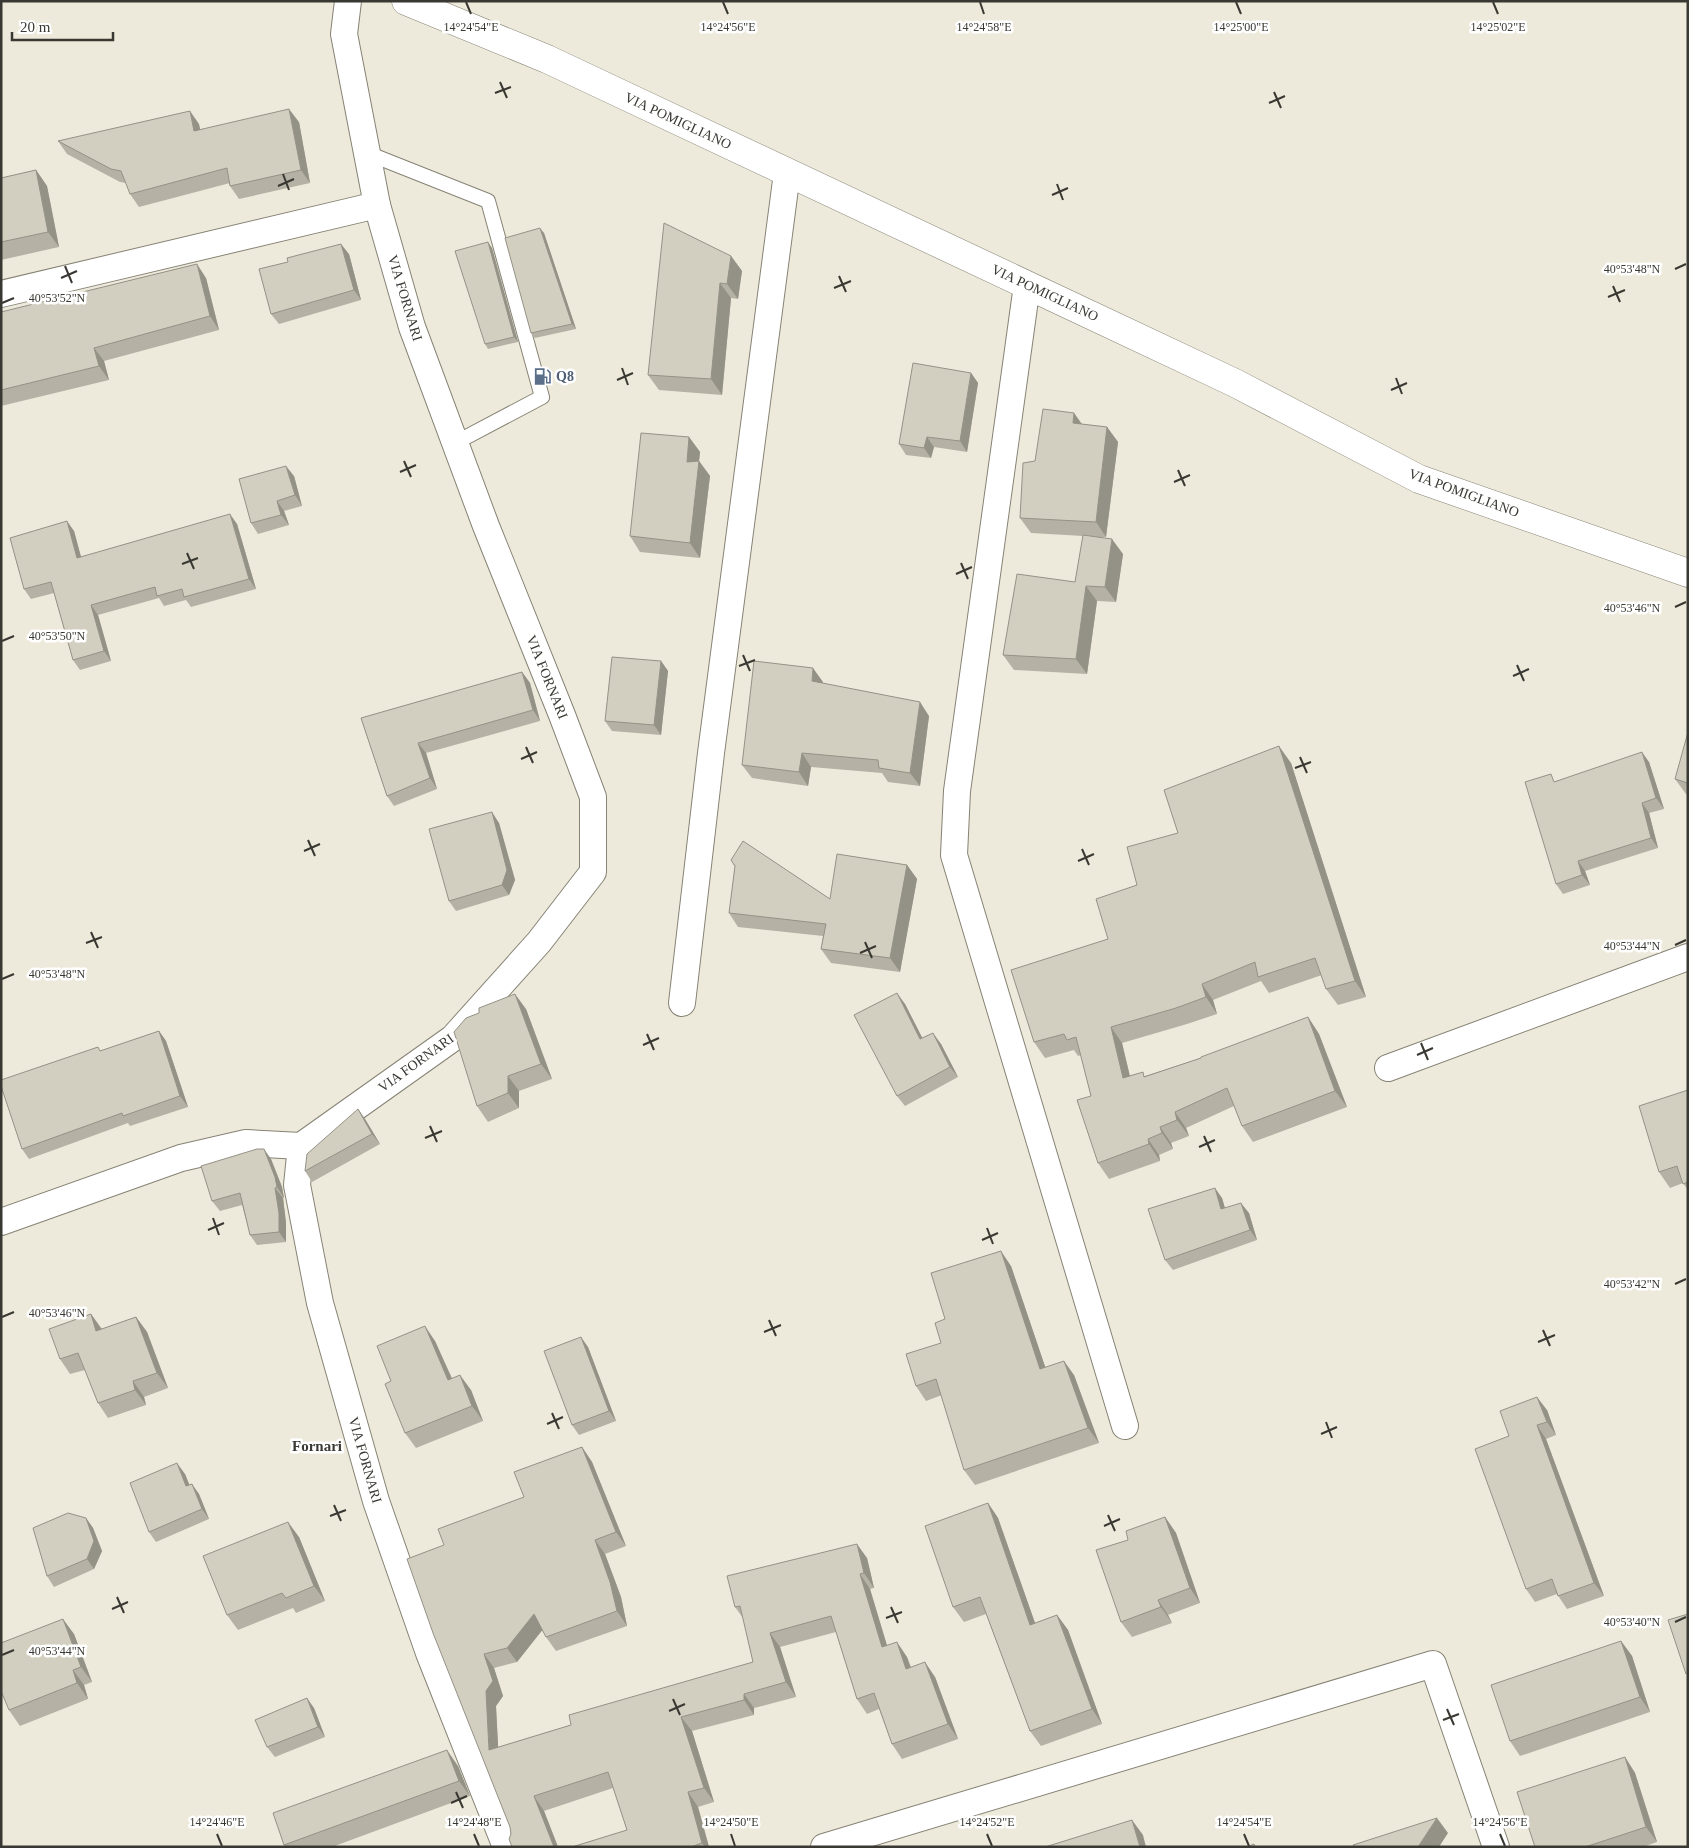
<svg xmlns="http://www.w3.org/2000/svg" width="1689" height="1848" viewBox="0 0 1689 1848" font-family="Georgia,serif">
<rect width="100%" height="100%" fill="#eeeadb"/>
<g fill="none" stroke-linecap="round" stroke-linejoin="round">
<defs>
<path id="service" d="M367,153l121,48 54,196 -87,46"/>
<g id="minor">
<path d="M348,1l-4,33 33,171 35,122 74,199 76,189 31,82v75l-54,70 -86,96 -152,108 -4,39 23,118 56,198 53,152 77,194"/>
<path d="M1027,285l-70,506 -3,64 171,571"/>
<path d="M1,294l376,-89"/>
<path d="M682,1003l29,-250 76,-580"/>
<path d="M1388,1068l300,-111"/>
<path d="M1,1222l180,-64 65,-15 55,3"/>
<path d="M824,1847l609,-183 63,183"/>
</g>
<path id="tertiary" d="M406,1l141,58 688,324 184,96 269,94"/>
</defs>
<use href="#service" stroke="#868375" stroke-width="16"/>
<use href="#minor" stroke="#868375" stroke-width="28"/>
<use href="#tertiary" stroke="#868375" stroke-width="29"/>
<use href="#service" stroke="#fff" stroke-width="14"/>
<use href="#minor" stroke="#fff" stroke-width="26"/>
<use href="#tertiary" stroke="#fff" stroke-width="28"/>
</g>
<g fill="#b5b2a5">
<path d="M299,122l11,61 -71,16 -9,-13v-3l-91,24 -9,-13 -4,-11 -6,-1 -53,-28 -9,-13 141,-17 1,6z"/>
<path d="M36,170l11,16 12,61 -58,13v-82z"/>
<path d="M544,233l32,96 -41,9 -4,-5z"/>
<path d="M492,248l26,94 -30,7 -3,-5z"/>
<path d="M349,254l12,46 -82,24 -8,-10z"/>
<path d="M731,256l11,15 -4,28 -7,-1 -9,97 -63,-5 -11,-15z"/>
<path d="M206,278l13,52 -115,31 5,19 -108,26v-94z"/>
<path d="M971,373l7,10 -11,69 -33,-5 -3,11 -25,-3 -7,-11z"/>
<path d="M1074,413l8,11 25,3 11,15 -12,95h-7l24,17 -7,48 -19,-1 -10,73 -73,-4 -11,-15 72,-73 8,-46 -52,-3 -11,-15 15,-57z"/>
<path d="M689,437l11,15 -1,9 11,15 -10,82 -60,-6 -10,-16z"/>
<path d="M294,476l8,30 -18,5 5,14 -31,9 -7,-11z"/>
<path d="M237,524l19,65 -65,18 -5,-7 -22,6 -5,-8 -61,17 13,46 -31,9 -7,-10 -19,-67 -23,6 -7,-10 50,-58 7,26z"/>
<path d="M661,661l7,10 -7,64 -49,-4 -7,-10z"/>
<path d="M522,672l8,11 10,38 -114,32 11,36 -43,17 -7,-10 -26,-78z"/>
<path d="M823,682l-1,2 107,32 -9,70 -32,-4 -6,-9 -71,-6 -3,19 -56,-8 -10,-13z"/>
<path d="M1688,732v63l-2,-1 -11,-15z"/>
<path d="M1649,762l15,47 -15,4 9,35 -73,23 5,14 -27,9 -7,-10v-103z"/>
<path d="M1291,763l75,234 -28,8 -12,-16 -4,-14 -53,18 -8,-12 -48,19 4,14 -30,10 -65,19 8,33h15l56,-18 107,-41 11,17 28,73 -94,35 -11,-16 -8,-20 -48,22 3,8 -18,7 2,6 -14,6 1,6 -51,18 -11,-16 -7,-67 -10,-41 -3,1 -4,-6 -29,8 -11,-16 74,-103 29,-54 41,-52z"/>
<path d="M499,823l16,57 -6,15 -53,16 -7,-10z"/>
<path d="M731,860l99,39 77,-34 10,14 -17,93 -69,-9 -10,-14 2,-13 -85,-9 -9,-14 6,-46z"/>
<path d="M905,1004l17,34 19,6 17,33 -53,29 -8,-10z"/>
<path d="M526,1009l26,70 -33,12v17l-31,14 -11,-16 2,-93z"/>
<path d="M159,1031l7,10 22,66 -58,19 -2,-3 -99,36 -7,-10 79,-98z"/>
<path d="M1688,1090v100l-5,-7 -13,5 -11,-16z"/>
<path d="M358,1109l7,10 15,25 -68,38 -7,-11z"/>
<path d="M271,1159l11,28 2,11h-1l3,25v19l-29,3 -7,-10 -8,-30 -22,6 -8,-10z"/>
<path d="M1222,1198l3,10 24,5 8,27 -84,30 -8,-10z"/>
<path d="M1011,1266l34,101 29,8 25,68 -124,42 -11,-15 -22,-75 -16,6 -10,-15 25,-43 4,-24z"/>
<path d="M91,1314l11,15 34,-12 11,15 21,56 -24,9 2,8 -38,13 -10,-15 -13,-33 -15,4 -10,-15z"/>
<path d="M435,1341l17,37 19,12 12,31 -67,27 -11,-15 -14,-52z"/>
<path d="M588,1347l28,74 -37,14 -7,-10z"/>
<path d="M1547,1410l9,25 -10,4 58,157 -37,13 -10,-15 -22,8 -9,-13 -17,-153z"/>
<path d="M582,1447l10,15 34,84 -21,8 16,43 6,29 -71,25 -10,-14 -4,-7 -25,32 -23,6 9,28 -7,10 2,41 73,-22 182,-63 -10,-44 -8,-11 132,-49 7,30 -4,1 17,57 20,11 4,10 24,10 23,62 -56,20 -10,-15 -13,-35 -12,5 -10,-15 -21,-67 -56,15 16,50 -42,11v7l-62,16 22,71 -16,5 11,40h-137l55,-17 -14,-42 -69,23 14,36h-46l-2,-20 -66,-282 80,-48z"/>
<path d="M185,1474l4,11 10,9 10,25 -53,23 -7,-10z"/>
<path d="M988,1503l10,15 37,105 22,-8 11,15 34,94 -61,22 -11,-15 -44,-117 -22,8 -11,-15z"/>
<path d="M1165,1517l11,16 24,70 -32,12 4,8 -40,14 -11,-15 7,-82z"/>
<path d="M86,1518l7,10 9,23 -8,18 -40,18 -7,-11z"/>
<path d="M299,1537l26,64 -29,12 -3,-5 -55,22 -11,-15z"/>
<path d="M74,1634l18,48 -8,3 4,14 -68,27 -11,-16z"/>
<path d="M1621,1641l11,15 18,56 -130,44 -10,-15z"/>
<path d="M314,1708l11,29 -50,20 -8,-10z"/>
<path d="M1625,1757l10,16 22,69 -14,5h-108z"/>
<path d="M458,1766l12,30 -138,51h-47l-1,-2z"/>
</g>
<g fill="#949186">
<path d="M289,109l10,13 11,61 -9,-13z"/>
<path d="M190,111l9,13 4,20 -9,-13z"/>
<path d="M36,170l11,16 12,61 -11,-15z"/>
<path d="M540,228l4,5 32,96 -4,-5z"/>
<path d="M488,242l4,6 26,94 -4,-5z"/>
<path d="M341,244l8,10 12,46 -7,-10z"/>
<path d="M731,256l11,15 -4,28 -11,-15z"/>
<path d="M197,264l9,14 13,52 -9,-14z"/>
<path d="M720,283l11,15 -9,97 -11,-16z"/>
<path d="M94,348l10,13 5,19 -10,-14z"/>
<path d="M971,373l7,10 -11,69 -7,-11z"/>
<path d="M1074,413l11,16 -12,-6z"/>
<path d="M1107,427l11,15 -12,95 -10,-15z"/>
<path d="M689,437l11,15 -1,9 11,15 -10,82 -10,-15 -3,-81z"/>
<path d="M927,437l7,10 -3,11 -7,-10z"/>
<path d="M286,466l8,10 8,30 -7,-11z"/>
<path d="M277,501l7,10 5,14 -8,-10z"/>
<path d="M230,514l7,10 19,65 -7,-10z"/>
<path d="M67,521l7,10 10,37 -7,-10z"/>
<path d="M1112,539l11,15 -7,48 -11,-15z"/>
<path d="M1086,586l11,15 -10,73 -11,-15z"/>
<path d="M91,605l7,10 13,46 -7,-10z"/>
<path d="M661,661l7,10 -7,64 -7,-10z"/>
<path d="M813,668l10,14 -2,13 -9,-14z"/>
<path d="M522,672l8,11 10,38 -7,-11z"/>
<path d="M920,702l9,14 -9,70 -10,-13z"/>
<path d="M418,743l8,10 11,36 -7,-11z"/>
<path d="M1279,746l12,17 75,234 -11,-16z"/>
<path d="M1642,752l7,10 15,47 -8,-11z"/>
<path d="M802,753l9,14 -3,19 -9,-14z"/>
<path d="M1642,803l7,10 9,35 -7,-10z"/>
<path d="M492,812l7,11 16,57 -6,15 -7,-10z"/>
<path d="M1578,861l7,10 5,14 -8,-10z"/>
<path d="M907,865l10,14 -17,93 -10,-14z"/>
<path d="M1202,984l11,16 4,14 -11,-17z"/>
<path d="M897,993l8,11 23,45 -8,-10z"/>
<path d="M515,994l11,15 26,70 -11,-15z"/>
<path d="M1308,1017l11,17 28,73 -12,-16z"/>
<path d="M1111,1027l11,16 12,51 -11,-16z"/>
<path d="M159,1031l7,10 22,66 -8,-11z"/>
<path d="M933,1033l8,11 17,33 -8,-10z"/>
<path d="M508,1076l11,15v17l-11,-15z"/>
<path d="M358,1109l7,10 15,25 -8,-10z"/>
<path d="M1175,1112l11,16 3,8 -12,-16z"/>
<path d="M1160,1127l11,16 2,6 -11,-16z"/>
<path d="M1148,1139l11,16 1,6 -11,-17z"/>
<path d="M264,1149l7,10 11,28 2,11 -7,-11z"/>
<path d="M275,1188l8,10 3,25v19l-7,-10z"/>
<path d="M1215,1188l7,10 6,21 -7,-10z"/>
<path d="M1241,1203l8,10 8,27 -7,-10z"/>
<path d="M1001,1251l10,15 40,118 -11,-15z"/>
<path d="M91,1314l11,16 -6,1z"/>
<path d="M136,1317l11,15 21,56 -11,-15z"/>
<path d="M425,1326l10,15 24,54 -11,-15z"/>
<path d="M581,1337l7,10 28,74 -7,-10z"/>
<path d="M1064,1361l10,14 25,68 -11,-15z"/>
<path d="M460,1375l11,15 12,31 -11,-15z"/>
<path d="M133,1381l11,16 2,8 -11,-15z"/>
<path d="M1537,1397l10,13 9,25 -9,-13z"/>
<path d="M1537,1425l9,14 58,157 -10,-13z"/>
<path d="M582,1447l10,15 34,84 -10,-14z"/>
<path d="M177,1463l8,11 9,22 -8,-10z"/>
<path d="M192,1484l7,10 10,25 -7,-10z"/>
<path d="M988,1503l10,15 43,122 -11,-15z"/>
<path d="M1165,1517l11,16 24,70 -10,-15z"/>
<path d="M86,1518l7,10 9,23 -8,18 -7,-10z"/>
<path d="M288,1522l11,15 26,64 -11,-15z"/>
<path d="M595,1540l10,14 16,43 6,29 -10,-15z"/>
<path d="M857,1544l10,14 7,30 -10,-15z"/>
<path d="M860,1574l10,15 22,73 -10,-15z"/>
<path d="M1158,1600l10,15 4,8 -11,-16z"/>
<path d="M534,1614l10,14 -27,34 -10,-14z"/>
<path d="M1057,1615l11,15 34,94 -10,-15z"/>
<path d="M63,1619l11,15 18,48 -11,-15z"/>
<path d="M770,1633l10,14 16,50 -10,-15z"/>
<path d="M1621,1641l11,15 18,56 -10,-15z"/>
<path d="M897,1642l10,15 9,27 -10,-15z"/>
<path d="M484,1654l10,14 9,28 -7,10 3,58 -10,-14z"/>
<path d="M925,1662l10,15 23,62 -10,-15z"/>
<path d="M73,1670l11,15 4,14 -11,-16z"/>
<path d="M744,1694l10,14v7l-10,-15z"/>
<path d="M307,1698l7,10 11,29 -7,-10z"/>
<path d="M681,1717l11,14 22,71 -10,-14z"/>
<path d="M447,1750l11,16 12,30 -11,-15z"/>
<path d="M1625,1757l10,16 22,69 -11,-15z"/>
<path d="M688,1792l10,15 11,40h-4l-3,-4z"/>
<path d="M534,1796l10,15 14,36h-4z"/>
<path d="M1437,1818l11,15 -9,14h-21z"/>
<path d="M1132,1820l11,15 3,12h-6z"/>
</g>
<g fill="#d3cfc0" stroke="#949186">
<path d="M289,109l12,61 -71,16 -3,-18 -97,26 -9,-23 -10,-2 -53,-28 132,-30 4,20z"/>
<path d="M36,170l12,62 -47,10v-64z"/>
<path d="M664,223l67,33 -4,28 -7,-1 -9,96 -63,-4z"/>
<path d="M540,228l32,96 -41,9 -26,-95z"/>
<path d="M488,242l26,95 -29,7 -30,-93z"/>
<path d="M341,244l13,46 -83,24 -12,-45 29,-7 -1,-4z"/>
<path d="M197,264l13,52 -116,32 5,18 -98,24v-78z"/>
<path d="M913,363l58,10 -11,68 -33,-4 -3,11 -25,-4z"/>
<path d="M1043,409l31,4 -1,10 34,4 -11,95 -76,-4 3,-55 12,-2z"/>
<path d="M641,433l48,4 -2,25 12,-1 -9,82 -60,-7z"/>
<path d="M286,466l9,29 -18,6 4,14 -30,8 -12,-44z"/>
<path d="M230,514l19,65 -65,18 -2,-8 -25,7 -2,-9 -64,18 13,46 -31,9 -22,-78 -27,7 -14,-51 57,-17 10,37z"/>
<path d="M1083,535l29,4 -7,48 -19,-1 -10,73 -73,-4 14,-81 58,8z"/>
<path d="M612,657l49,4 -7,64 -49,-4z"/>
<path d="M754,661l59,7 -1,13 108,21 -10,71 -31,-5 -1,-8 -76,-7 -3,19 -57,-7z"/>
<path d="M522,672l11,38 -115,33 12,35 -43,18 -26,-78z"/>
<path d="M1688,732v51l-13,-4z"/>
<path d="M1279,746l76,235 -29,8 -11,-31 -57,19 -3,-15 -53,22 4,13 -30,11 -65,19 12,51 20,-6 1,5 57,-19v-1l107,-40 27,74 -93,35 -15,-38 -52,24 2,8 -17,7 2,6 -14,6 1,5 -51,19 -21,-63 14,-4 -15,-59 -9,3 -3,-6 -30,8 -23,-72 97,-31 -12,-40 41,-14 -10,-38 51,-14 -14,-43z"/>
<path d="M1642,752l14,46 -14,5 9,35 -73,23 4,14 -26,9 -31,-102 26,-8 3,8z"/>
<path d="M492,812l15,58 -5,15 -53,16 -20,-72z"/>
<path d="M743,841l87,58 7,-45 70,11 -17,93 -69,-9 5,-25 -97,-11 6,-47 -4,-6z"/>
<path d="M897,993l23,46 13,-6 17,34 -53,29 -43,-81z"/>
<path d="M515,994l26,70 -33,12v17l-31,13 -23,-74 12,-14 13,-5v-5z"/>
<path d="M159,1031l21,65 -57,20 -1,-3 -100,36 -21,-63v-6l97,-33 2,4z"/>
<path d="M1688,1090v92l-5,2 -6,-18 -18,6 -20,-66z"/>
<path d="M358,1109l14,25 -67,37 2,-17z"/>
<path d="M257,1149h7l11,28 2,10 -2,1 4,25v19l-29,3 -10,-42 -28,8 -11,-35z"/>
<path d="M1215,1188l6,21 20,-6 9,27 -85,30 -17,-51z"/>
<path d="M1001,1251l39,118 24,-8 24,67 -124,42 -28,-91 -20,7 -10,-32 35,-11 -6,-20 10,-4 -14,-46z"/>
<path d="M91,1314l5,17 40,-14 21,56 -24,8 2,9 -37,13 -20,-50 -18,6 -11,-30z"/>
<path d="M425,1326l23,54 12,-5 12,31 -67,27 -20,-49 6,-3 -14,-35z"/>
<path d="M581,1337l28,74 -37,14 -28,-74z"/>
<path d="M1537,1397l10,25 -10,3 57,158 -36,13 -6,-17 -26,10 -51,-140 34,-13 -9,-25z"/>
<path d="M582,1447l34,85 -21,8 15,42 7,29 -71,26 -12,-23 -27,34 -23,6 9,27 -7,10 3,59 82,-25 -2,-10 184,-53 -13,-56 -5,1 -8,-31 130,-32 7,29 -4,1 22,73 15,-5 9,27 19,-7 23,62 -56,20 -18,-51 -17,6 -26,-83 -61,17 16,49 -42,12v6l-63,17 23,71 -16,4 14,51 -11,4h-119l55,-17 -19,-58 -74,24 20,51h-42l-3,-8 2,-5 -1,-7 -77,-194 -26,-74 37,-14 -6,-16 86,-32 -10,-25z"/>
<path d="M177,1463l9,23 6,-2 10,25 -53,23 -19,-49z"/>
<path d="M988,1503l42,122 27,-10 35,94 -62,22 -50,-134 -27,10 -28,-81z"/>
<path d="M68,1513l18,5 8,23 -7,18 -40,17 -14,-48z"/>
<path d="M1165,1517l25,71 -32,12 3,7 -40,15 -25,-72 32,-10 -2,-9z"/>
<path d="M288,1522l26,64 -28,12 -4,-5 -55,22 -24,-59z"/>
<path d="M1688,1614v59l-2,1 -18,-54z"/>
<path d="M63,1619l18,48 -8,3 4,13 -68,27 -8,-19v-48z"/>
<path d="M1621,1641l19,56 -130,44 -19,-56z"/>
<path d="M307,1698l11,29 -51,20 -12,-27z"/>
<path d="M447,1750l12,31 -175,64 -11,-32z"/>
<path d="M1625,1757l21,70 -61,20h-50l-18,-55z"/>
<path d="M1437,1818l-19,29h-63l-2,-2z"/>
<path d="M1132,1820l8,27h-95z"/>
<path d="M1254,1844l1,3h-8z"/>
</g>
<path fill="none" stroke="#393832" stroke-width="2" d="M466,2l5,12M723,2l5,12M980,2l4,12M1236,2l5,12M1493,2l5,12M500,82l7,16M1274,92l7,16M495,93l16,-6M1269,103l16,-7M283,174l6,16M1057,184l6,16M278,186l16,-7M1052,195l16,-7M65,266l7,17M1675,269l11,-5M839,276l7,16M61,278l16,-7M1613,286l7,16M834,288l17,-7M1608,297l17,-7M2,303l12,-5M622,368l6,17M1396,378l6,16M617,380l16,-7M1391,390l16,-7M404,461l7,16M1178,470l7,16M400,472l16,-7M1174,482l16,-7M187,553l7,16M961,563l7,16M182,564l16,-6M956,574l16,-7M1675,607l11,-5M2,641l12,-5M743,655l7,16M1517,665l7,16M739,666l16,-6M1513,676l16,-7M526,747l7,16M1300,757l7,16M521,759l16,-7M1295,768l16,-6M308,840l7,16M1082,849l7,16M304,851l16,-7M1078,861l16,-7M91,932l7,16M865,942l7,16M86,943l16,-6M1675,945l11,-5M860,953l16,-7M2,979l12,-5M647,1034l7,16M1421,1043l7,17M643,1045l16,-7M1417,1055l16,-7M430,1126l7,16M1204,1136l7,16M425,1138l17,-7M1199,1147l16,-7M213,1218l6,17M987,1228l6,16M208,1230l16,-7M982,1240l16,-7M1675,1284l11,-5M2,1317l12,-5M769,1320l7,16M1543,1330l7,16M764,1332l17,-7M1538,1342l17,-7M552,1413l7,16M1326,1422l6,16M547,1424l16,-7M1321,1434l16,-7M334,1505l7,16M1108,1515l7,16M330,1516l16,-6M1104,1526l16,-7M117,1597l7,16M891,1607l7,16M112,1609l16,-7M886,1618l16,-6M1675,1622l11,-5M2,1655l12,-5M673,1699l7,16M1447,1709l7,16M669,1711l16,-7M1443,1720l16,-6M456,1792l7,16M451,1803l16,-7M217,1834l5,12M474,1834l5,12M731,1834l4,12M987,1834l5,12M1244,1834l5,12M1500,1834l5,12"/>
<defs>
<symbol id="fuel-bare" viewBox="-9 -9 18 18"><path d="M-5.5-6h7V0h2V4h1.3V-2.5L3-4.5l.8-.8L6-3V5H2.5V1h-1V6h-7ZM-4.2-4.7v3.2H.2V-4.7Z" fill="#5c6f8a" stroke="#fff" stroke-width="2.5" paint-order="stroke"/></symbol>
</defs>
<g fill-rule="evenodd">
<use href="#fuel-bare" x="530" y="364" width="25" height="25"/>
</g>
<g text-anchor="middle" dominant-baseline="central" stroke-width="5" stroke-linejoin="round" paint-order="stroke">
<g font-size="14" fill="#393832" stroke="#fff">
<text transform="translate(678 121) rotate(25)">VIA POMIGLIANO</text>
<text transform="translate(1045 293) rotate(25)">VIA POMIGLIANO</text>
<text transform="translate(405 298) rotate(73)">VIA FORNARI</text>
<text transform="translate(1464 493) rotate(20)">VIA POMIGLIANO</text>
<text transform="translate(547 677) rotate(68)">VIA FORNARI</text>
<text transform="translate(416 1063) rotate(-36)">VIA FORNARI</text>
<text transform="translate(365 1460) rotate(74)">VIA FORNARI</text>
</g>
<g font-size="14" font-weight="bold" fill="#4e5e75" stroke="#fff" text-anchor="start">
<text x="556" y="376">Q8</text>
</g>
<g font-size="15" font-weight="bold" fill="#393832" stroke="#fff">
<text x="317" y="1446">Fornari</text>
</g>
</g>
<g font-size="12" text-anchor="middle" fill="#393832" stroke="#fff" stroke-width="5" stroke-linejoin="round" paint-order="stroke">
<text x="471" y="31">14°24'54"E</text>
<text x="728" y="31">14°24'56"E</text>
<text x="984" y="31">14°24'58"E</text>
<text x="1241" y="31">14°25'00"E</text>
<text x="1498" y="31">14°25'02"E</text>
<text x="1632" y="273">40°53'48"N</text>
<text x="57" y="302">40°53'52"N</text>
<text x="1632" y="612">40°53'46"N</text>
<text x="57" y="640">40°53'50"N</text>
<text x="1632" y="950">40°53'44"N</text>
<text x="57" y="978">40°53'48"N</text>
<text x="1632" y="1288">40°53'42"N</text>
<text x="57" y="1317">40°53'46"N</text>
<text x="1632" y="1626">40°53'40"N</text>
<text x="57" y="1655">40°53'44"N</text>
<text x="217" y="1826">14°24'46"E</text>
<text x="474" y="1826">14°24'48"E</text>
<text x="731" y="1826">14°24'50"E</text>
<text x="987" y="1826">14°24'52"E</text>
<text x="1244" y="1826">14°24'54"E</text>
<text x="1500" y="1826">14°24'56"E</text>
</g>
<rect width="1689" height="1848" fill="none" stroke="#393832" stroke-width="5"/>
<path d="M12 32v8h101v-8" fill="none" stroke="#393832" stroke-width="2.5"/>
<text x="20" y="32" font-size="15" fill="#393832" stroke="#ffffff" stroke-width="4" paint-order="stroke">20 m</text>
</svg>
